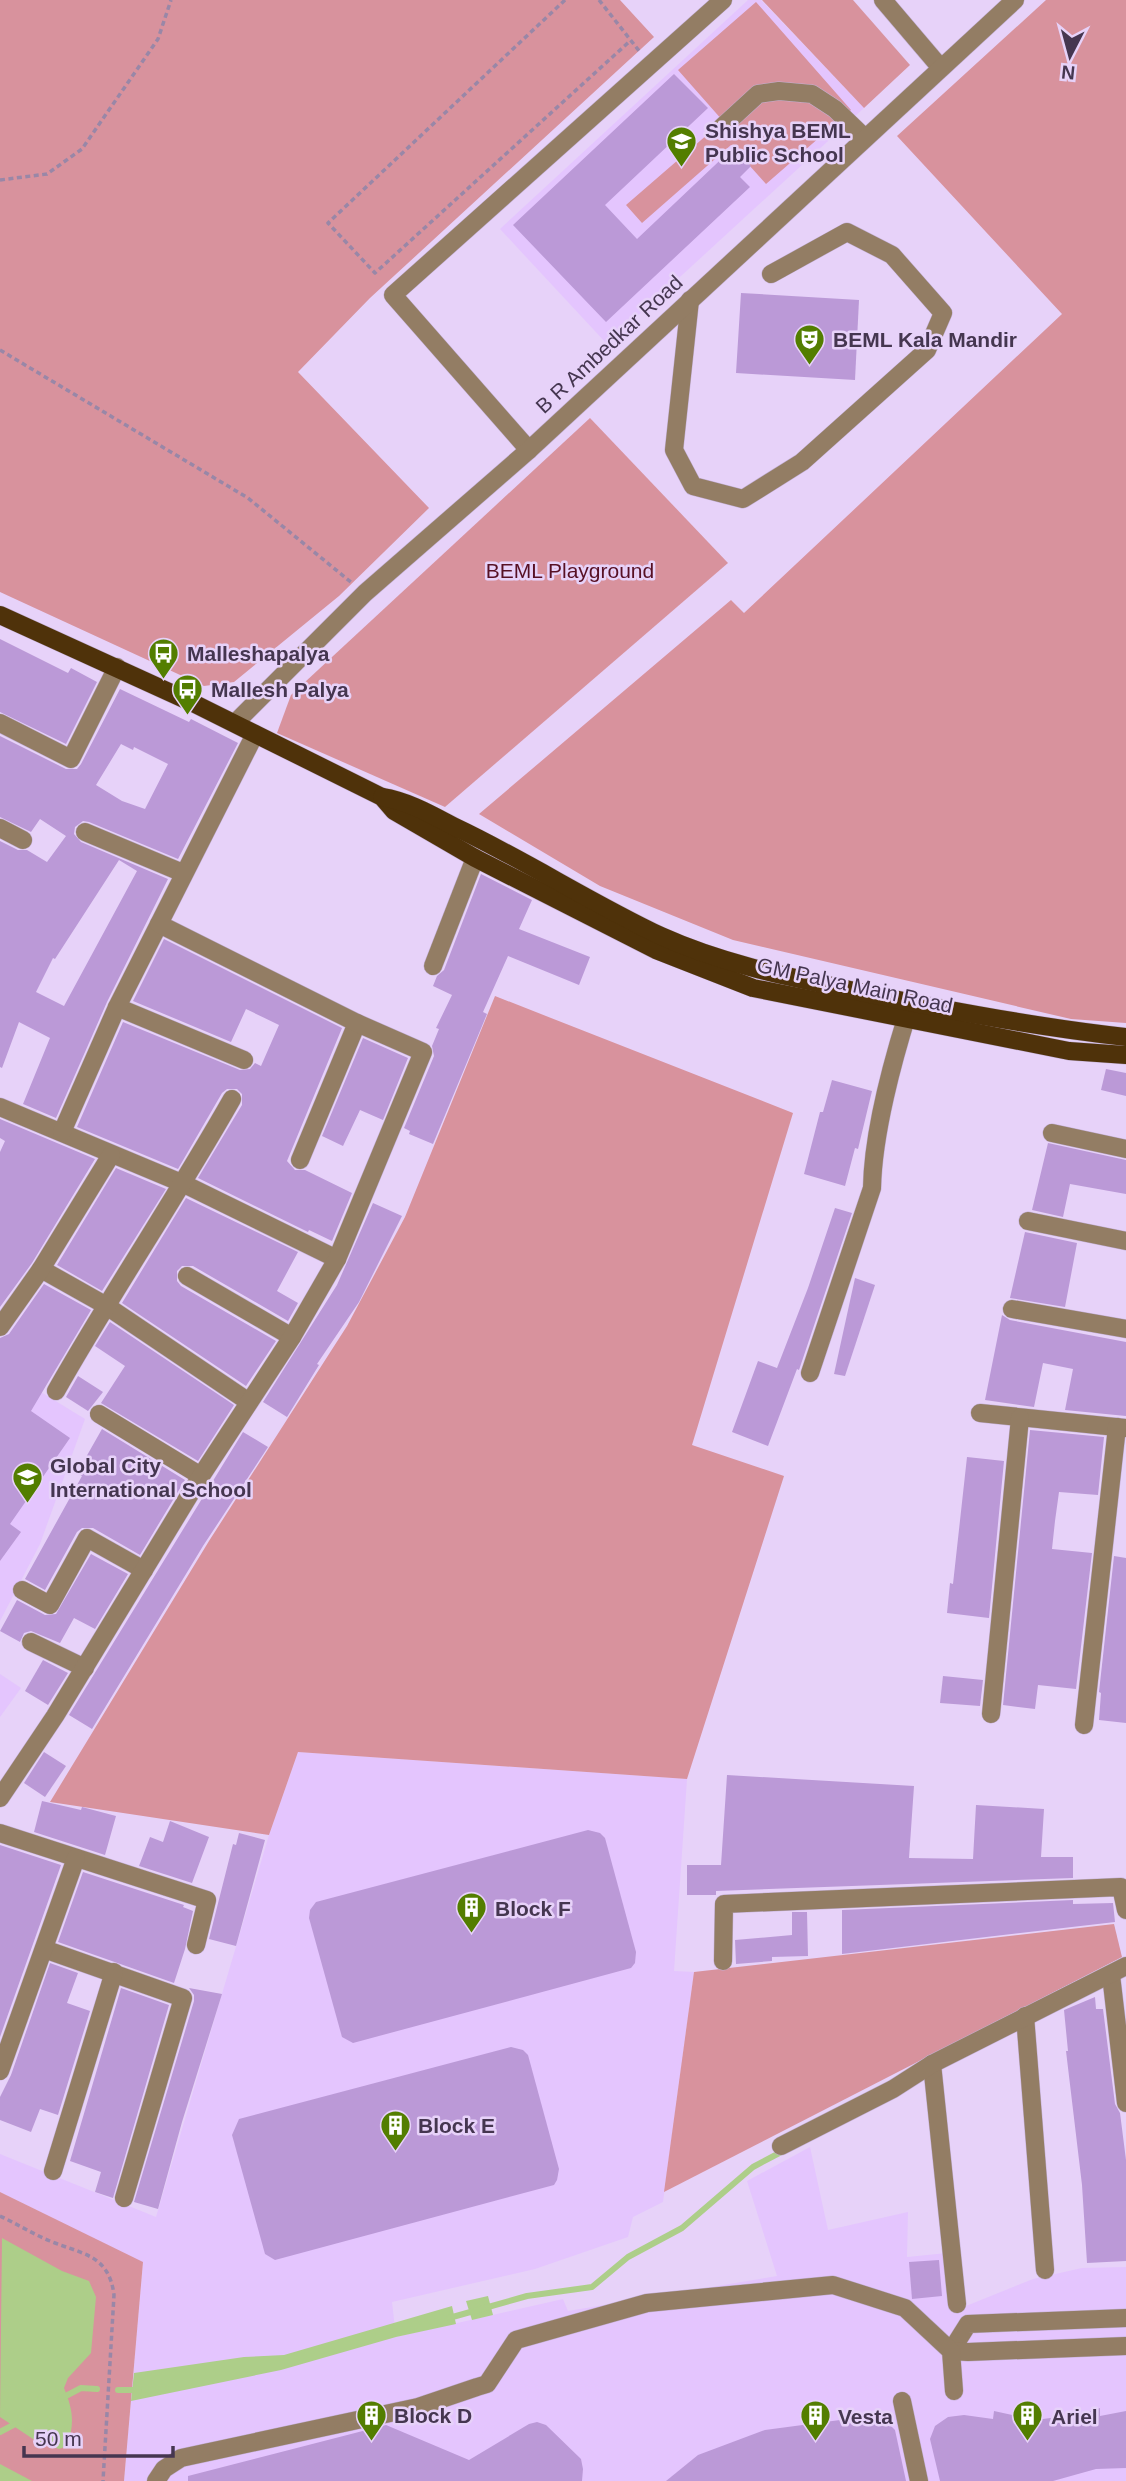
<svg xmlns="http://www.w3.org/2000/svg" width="1126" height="2481" viewBox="0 0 1126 2481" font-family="Arial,sans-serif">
<rect width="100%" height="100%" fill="#e7d2f9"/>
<g fill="#e4c5fe">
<path d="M748,0h13l103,108 -257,236 -107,-115z"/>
<path d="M0,1367l85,52 -45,125 -40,77z"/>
<path d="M0,1674l21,14 -21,29z"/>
<path d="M298,1752l389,27 -13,192 20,1 -31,230 -30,15 -5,20 -93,32 -143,33 4,35 167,-38 5,12 209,-35 -30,-95 63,-34 18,83 80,-18 -1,45 40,-4 4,59 82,-33 49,-11 44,-1v214h-1002l19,-218 -143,-71v-38l156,63 113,-382z"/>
</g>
<g fill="#d8929d">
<path d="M0,0h620l34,37 -284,261 -72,74 131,136 -90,88 -105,86 -30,4 -204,-94z"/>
<path d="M762,0h91l57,65 -46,43z"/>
<path d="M1046,0h80v1023l-55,-4 -338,-79 -133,-54 -121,-72 252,-214 13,13 318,-299 -165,-178z"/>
<path d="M756,2l95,108 -85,74 -35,-39 -89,78 -16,-18 97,-84 -45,-51z"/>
<path d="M590,418l138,145 -283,244 -168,-74 14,-38z"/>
<path d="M495,996l298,117 -101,332 92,31 -97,303 -389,-27 -29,83 -219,-33 159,-261 138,-215 58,-109z"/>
<path d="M1114,1924l8,33 -458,235 30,-220z"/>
<path d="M0,2192l143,70 -19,219h-124z"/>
</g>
<g fill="#adce89">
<path d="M2,2238l60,33 27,10 7,16 -5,56 -23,25 -4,10c9,22 11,35 3,58l-8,3 -26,-10 -33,-22z"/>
<path d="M488,2296l5,19 -21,5 -6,-19z"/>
<path d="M452,2306l4,18 -60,13 -115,33 -150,31 3,-28 110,-16 40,-2z"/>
<path d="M0,2464l32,17h-32z"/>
</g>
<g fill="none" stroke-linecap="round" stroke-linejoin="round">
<g stroke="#adce89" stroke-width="6">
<path d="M449,2318l78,-22 65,-9 36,-30 54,-29 71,-61 32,-17"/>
<path d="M118,2390h21"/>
<path d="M60,2399l21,-11 16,1"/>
<path d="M0,2432l17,-9"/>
</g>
</g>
<g fill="#bb99d7" fill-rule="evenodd">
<path d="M674,74l34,34 -103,97 32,34 96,-91 18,18 -11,11 10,10 -144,135 -93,-97z"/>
<path d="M741,293l118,7 -4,80 -119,-7z"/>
<path d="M0,639l68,34 3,-5 26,14 -31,62 -66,-32z"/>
<path d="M120,689l69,33 2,-3 47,24 -60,116 -89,-37 -6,-1 -8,6 -1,7 7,8 87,37 -61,123 -51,116 -33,-14 27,-66 -31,-16 -17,46 -2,-1v-226l18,9h9l20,12 19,-26 -26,-17 -9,13 -31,-15v-81l66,33h11l4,-5zM121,744l12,6 1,-3 34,17 -23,45 -23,-8 -26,-16zM119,860l18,11 -73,135 -28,-14 17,-34 2,1z"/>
<path d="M481,874l51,26 -13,29 71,28 -11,28 -71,-29 -25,56 4,2 -54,130 -24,-10 1,-3 -6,-3 30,-72 -2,-10 7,-17 -3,-1 16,-33 -19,-9 4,-10 7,-6z"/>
<path d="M164,939l178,89 -55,133 8,9h10l47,23 -20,48 -23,-11 -1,2 -110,-54 44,-73v-11l-5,-5h-10l-5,4 -44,76 -101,-42 46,-105 117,48 10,-1 5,-6 6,3 18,-41 -33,-16 -15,33 -98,-41z"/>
<path d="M363,1038l45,20 -25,62 -23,-10 -17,36 -21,-10z"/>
<path d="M1106,1069l20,4v23l-25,-6z"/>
<path d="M832,1080l40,11 -14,58 -3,-1 -10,38 -41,-12 16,-62h3z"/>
<path d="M0,1119l95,40 -63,104 -32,44v-155l5,-11 -5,-3z"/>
<path d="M1048,1143l78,17v34l-56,-10 -7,33 -31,-7z"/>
<path d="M116,1168l50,21 -64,102 -45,-26z"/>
<path d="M186,1198l112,54 -21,39 21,12 -10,18 -95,-55h-11l-5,5v10l4,5 95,55 -30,45 -124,-83z"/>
<path d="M373,1203l29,13 -43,86 -42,62 2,1 -32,52 -24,-15 74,-117z"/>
<path d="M835,1208l17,5 -53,157 -2,-1 -29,77 -36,-14 26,-71 19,7 31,-80z"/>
<path d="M1025,1232l52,11 -12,64 -55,-9z"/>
<path d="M855,1278l20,7 -30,91 -11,-2z"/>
<path d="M44,1284l47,26 -60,101 39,27 -60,86 11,8 -21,29v-223l9,-4z"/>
<path d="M1002,1315l8,5 116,22v74l-61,-6 8,-41 -30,-6 -9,44 -49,-7z"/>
<path d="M110,1322l124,83 -36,56 -97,-58 24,-37 -30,-20z"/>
<path d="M78,1376l25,16 -15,19 -22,-14z"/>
<path d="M102,1429l83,51 -45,75 -47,-27h-11l-5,4 -32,58 -20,-11 57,-103 -5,-3z"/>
<path d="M1030,1430l74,7 -6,58 -39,-3 -4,29 -3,28 40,4 -16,136 -38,-4 -3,24 -32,-4z"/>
<path d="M243,1432l25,15 -65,99 -111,183 -23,-14z"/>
<path d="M967,1457l37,4 -15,157 -42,-5 3,-30 3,1z"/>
<path d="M91,1554l37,20 -33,55 -21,-11 -14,25 -29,-12 -7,2 -4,9 -20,-11 17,-31 28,15 11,-1z"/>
<path d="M1114,1556l12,2v165l-27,-3 2,-27 -2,-1z"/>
<path d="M43,1660l25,13 -20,32 -23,-14z"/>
<path d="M943,1676l40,4 -3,26 -40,-3z"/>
<path d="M44,1752l22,14 -21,31 -21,-14z"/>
<path d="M727,1775l187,11 -5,72 64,1 3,-54 68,4 -3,48h32v21l-357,13v4h-29v-30h34z"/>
<path d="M42,1801l39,9 1,-3 34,9 -11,39 -71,-23z"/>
<path d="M170,1821l39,16 -17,46 -53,-17 11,-29 13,5z"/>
<path d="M588,1830l12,3 5,5 31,114 -1,11 -4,5 -278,75 -11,-6 -33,-119 1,-8 6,-8z"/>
<path d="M239,1833l26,7 -29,106 -27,-7 24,-95 3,1z"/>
<path d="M0,1845l61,20 -61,172z"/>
<path d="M83,1872l101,33 -1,2 10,4 -8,38 -11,34 -116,-41z"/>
<path d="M1073,1900v4l40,-1 2,19 -273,32v-44z"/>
<path d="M792,1912h15l1,44 -36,1v4l-36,3 -1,-24 57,-5z"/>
<path d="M50,1963l28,10 -11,30 23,8 -32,104 -18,-6 -9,23 -31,-12v-23l11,-22z"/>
<path d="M121,1988l48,17 -56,193 -18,-6 6,-20 -31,-11z"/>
<path d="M189,1988l33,6 -40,128 -24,87 -24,-7 60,-201v-6z"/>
<path d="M1095,1997l1,12h7l12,95 5,9 6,47v101l-39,2 -5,-78 -16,-134h2l-4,-41z"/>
<path d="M511,2047l12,3 5,5 31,114 -2,11 -3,5 -279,75 -10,-6 -33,-119 7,-16z"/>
<path d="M939,2260l3,36 -30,3 -3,-37z"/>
<path d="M1100,2408v8l26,-5v57l-30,1 -43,12h-113l-10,-42 5,-13 13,-9 16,-2 29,4 1,-8 32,7 17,1 38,-5z"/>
<path d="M870,2416l14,3 11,11 11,51h-240l32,-26 67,-25z"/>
<path d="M537,2422l9,3 35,34 2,10 -1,12h-394v-5l198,-51 83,35 60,-36z"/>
</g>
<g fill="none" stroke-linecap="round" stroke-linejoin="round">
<defs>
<g id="minor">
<path d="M883,0l57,67"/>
<path d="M721,128l37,-34 21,-3 33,3 23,15 29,28"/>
<path d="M690,300l-16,150 19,36 50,13 59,-37 125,-112 16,-37 -51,-58 -45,-23 -76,42"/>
<path d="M529,450l-136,-155 330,-295"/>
<path d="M0,723l71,36 46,-92"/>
<path d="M235,723l130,-130 164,-143 486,-450"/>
<path d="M0,828l23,12"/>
<path d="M85,832l98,41"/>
<path d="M433,966l42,-108"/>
<path d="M117,1007l127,53"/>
<path d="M0,1107l184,77 153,75"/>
<path d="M62,1132l55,-125 42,-83"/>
<path d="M1052,1133l74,16"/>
<path d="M300,1160l57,-137"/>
<path d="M1028,1221l98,20"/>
<path d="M41,1269l64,36 144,97"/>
<path d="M187,1276l105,61"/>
<path d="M1012,1309l114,20"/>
<path d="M0,1327l41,-58 70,-114"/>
<path d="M810,1373l62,-185c1,-54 21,-129 38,-182"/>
<path d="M56,1391c56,-99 120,-193 176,-292"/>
<path d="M980,1413l146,15"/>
<path d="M99,1414l102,62"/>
<path d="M22,1590l28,15 37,-67 57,32"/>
<path d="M31,1642l54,26"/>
<path d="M991,1714l29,-296"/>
<path d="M1084,1725l33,-298"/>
<path d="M0,1798l55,-82 146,-240 91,-139 45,-78 86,-207 -66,-29 -198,-99 96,-190"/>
<path d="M0,1833l207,67 -11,45"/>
<path d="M44,1949l139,49 -59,200"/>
<path d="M723,1961l1,-57 397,-17 5,23"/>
<path d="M1111,1975l15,128"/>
<path d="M1025,2016l20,254"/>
<path d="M932,2064l25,240"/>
<path d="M0,2071l76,-213"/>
<path d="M781,2146l112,-57 39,-25 194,-98"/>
<path d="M53,2171l61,-199"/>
<path d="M951,2351l17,-27 158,-6"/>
<path d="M951,2351l17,1 158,-6"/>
<path d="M902,2401l17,80"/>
<path d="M156,2481l8,-12 17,-11 237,-51 59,-20 10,-3 29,-44 131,-37 186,-18 72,23 46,43 3,40"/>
</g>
<g id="major">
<path d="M0,615l193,88 189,94 12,14 81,47 181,92 97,38 316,63 57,4"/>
<path d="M382,797c26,4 50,18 73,30 70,33 136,76 206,109 62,28 128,41 194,55 90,19 180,36 271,46"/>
</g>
</defs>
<use href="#minor" stroke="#c3b0d4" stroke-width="19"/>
<use href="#major" stroke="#c3b0d4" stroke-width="19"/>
<g stroke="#9987a7" stroke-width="3.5" stroke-dasharray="5 3.5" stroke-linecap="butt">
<path d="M565,0l-237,223 47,50 255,-232"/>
<path d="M599,0l41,52"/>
<path d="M0,180l47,-6 35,-25 76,-110 13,-39"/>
<path d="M0,350l248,148 104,85"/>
<path d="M0,2216c17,8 33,18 50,25 31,13 59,13 64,54l-11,186"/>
</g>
<use href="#minor" stroke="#937d64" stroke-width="18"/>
<use href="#major" stroke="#4f320a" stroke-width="18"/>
</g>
<defs>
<symbol id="school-pin" viewBox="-11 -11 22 30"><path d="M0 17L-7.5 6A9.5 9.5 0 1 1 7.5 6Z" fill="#537e00" stroke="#e7d2f9"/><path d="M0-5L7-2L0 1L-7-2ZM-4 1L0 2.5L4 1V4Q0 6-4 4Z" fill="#fff"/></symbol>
<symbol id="theatre-pin" viewBox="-11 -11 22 30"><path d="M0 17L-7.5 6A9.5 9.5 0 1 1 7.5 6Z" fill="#537e00" stroke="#e7d2f9"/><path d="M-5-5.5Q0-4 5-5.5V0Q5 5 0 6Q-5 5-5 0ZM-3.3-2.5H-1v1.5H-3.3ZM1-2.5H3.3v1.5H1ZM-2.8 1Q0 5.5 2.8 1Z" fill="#fff"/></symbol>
<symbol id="bus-pin" viewBox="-11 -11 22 30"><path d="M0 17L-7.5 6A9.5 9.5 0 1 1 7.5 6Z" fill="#537e00" stroke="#e7d2f9"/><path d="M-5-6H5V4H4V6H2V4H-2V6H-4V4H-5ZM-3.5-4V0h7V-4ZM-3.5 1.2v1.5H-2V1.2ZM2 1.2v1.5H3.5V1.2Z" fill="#fff"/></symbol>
<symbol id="building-pin" viewBox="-11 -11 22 30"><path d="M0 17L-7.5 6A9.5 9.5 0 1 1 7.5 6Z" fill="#537e00" stroke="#e7d2f9"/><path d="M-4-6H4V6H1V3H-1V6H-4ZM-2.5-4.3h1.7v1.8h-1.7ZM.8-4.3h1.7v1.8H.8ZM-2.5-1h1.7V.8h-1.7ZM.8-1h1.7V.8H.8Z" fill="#fff"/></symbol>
</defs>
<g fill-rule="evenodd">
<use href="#school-pin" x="664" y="124" width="35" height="47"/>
<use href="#theatre-pin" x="792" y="322" width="35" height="47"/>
<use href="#bus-pin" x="146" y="636" width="35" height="47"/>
<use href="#bus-pin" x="170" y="672" width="35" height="47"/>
<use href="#school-pin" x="10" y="1460" width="35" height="47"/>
<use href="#building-pin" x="454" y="1890" width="35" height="47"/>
<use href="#building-pin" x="378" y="2108" width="35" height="47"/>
<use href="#building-pin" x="354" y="2398" width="35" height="47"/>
<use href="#building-pin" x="798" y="2398" width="35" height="47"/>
<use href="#building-pin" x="1010" y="2398" width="35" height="47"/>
</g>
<g text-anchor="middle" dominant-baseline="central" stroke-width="5" stroke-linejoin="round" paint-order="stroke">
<g font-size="21" font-weight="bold" fill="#453650" stroke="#e7d2f9" text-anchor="start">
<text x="705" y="130">Shishya BEML<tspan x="705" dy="24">Public School</tspan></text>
<text x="833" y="339">BEML Kala Mandir</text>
<text x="187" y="653">Malleshapalya</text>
<text x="211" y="689">Mallesh Palya</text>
<text x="50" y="1465">Global City<tspan x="50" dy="24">International School</tspan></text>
<text x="495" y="1908">Block F</text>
<text x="418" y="2125">Block E</text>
<text x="394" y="2415">Block D</text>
<text x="838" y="2416">Vesta</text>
<text x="1051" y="2416">Ariel</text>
</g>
<g font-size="21" fill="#453650" stroke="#e7d2f9">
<text transform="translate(609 344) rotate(-43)">B R Ambedkar Road</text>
<text transform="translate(855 985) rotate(12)">GM Palya Main Road</text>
</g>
<g font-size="21" fill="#571024" stroke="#e7d2f9">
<text x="570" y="570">BEML Playground</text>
</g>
</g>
<g transform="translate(1070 56) rotate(186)" stroke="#e7d2f9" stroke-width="5" paint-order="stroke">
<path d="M0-5L12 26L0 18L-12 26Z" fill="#453650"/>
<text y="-10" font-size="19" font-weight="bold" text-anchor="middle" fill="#453650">N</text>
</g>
<path d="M24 2446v10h149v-10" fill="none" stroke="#453650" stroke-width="3.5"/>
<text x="35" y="2446" font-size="21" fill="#453650" stroke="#e7d2f9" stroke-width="5" paint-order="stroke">50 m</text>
</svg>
